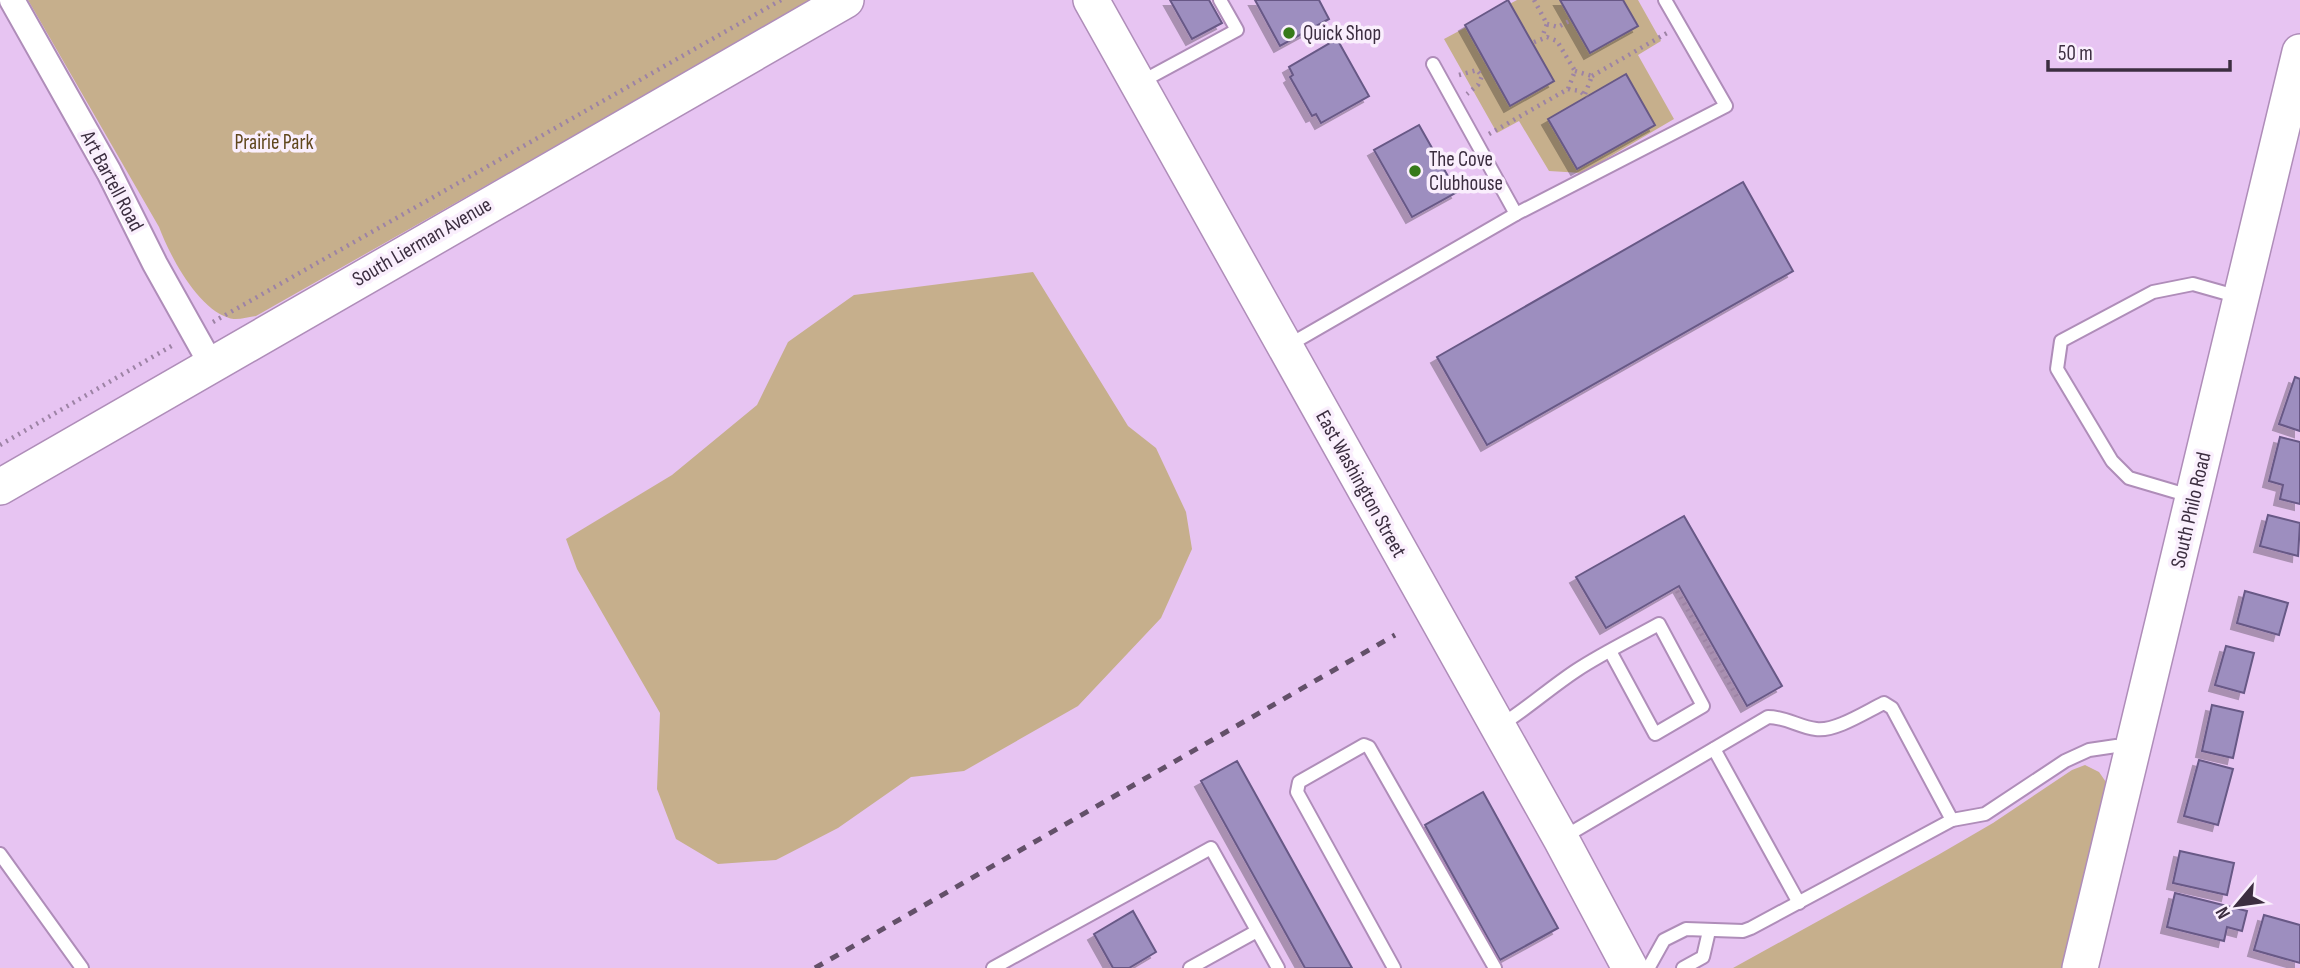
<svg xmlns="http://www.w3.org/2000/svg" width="2300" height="968" viewBox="0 0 2300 968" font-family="'Sofia Sans Condensed',sans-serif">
<defs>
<filter id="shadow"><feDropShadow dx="-6" dy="6" stdDeviation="0" flood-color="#0004"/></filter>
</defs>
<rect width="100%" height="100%" fill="#e7c4f2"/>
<g fill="#c6af8c">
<path d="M28,0h785l-557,316c-8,1 -20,5 -27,2 -32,-10 -59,-62 -70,-91z"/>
<path d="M1517,0h121l23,41 -23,14 36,64 -92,54 -33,-2 -30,-50 -22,12 -53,-94z"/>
<path d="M1033,272l95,154 28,22 30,64 6,37 -31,69 -83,88 -114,65 -53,6 -73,51 -62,32 -58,4 -42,-25 -19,-50 3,-76 -83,-144 -11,-30 106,-64 85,-70 31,-63 66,-47z"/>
<path d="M2085,765l14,7 9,13 -44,183h-331l205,-113 55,-32 79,-53z"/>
</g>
<g fill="#9d8ebf" stroke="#675986" stroke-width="2" filter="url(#shadow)">
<path d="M1170,0h39l13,23 -30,16z"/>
<path d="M1255,0h64l10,19 -49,27z"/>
<path d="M1508,0l46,81 -44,25 -45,-81z"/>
<path d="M1560,0h63l15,26 -48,27z"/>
<path d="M1337,39l32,57 -48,27 -5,-9 -4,2 -22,-39 3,-2 -4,-8z"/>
<path d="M1626,74l29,51 -78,44 -29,-50z"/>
<path d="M1419,125l38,67 -45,25 -38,-67z"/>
<path d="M1743,182l50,89 -306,174 -50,-88z"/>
<path d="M2295,377l5,2v52l-21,-7z"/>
<path d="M2280,437l20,5v62l-20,-5 3,-14 -14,-4z"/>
<path d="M2268,515l32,8 -2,33 -38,-10z"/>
<path d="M1684,516l98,170 -35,20 -68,-120 -73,42 -30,-51z"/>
<path d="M2245,591l43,12 -9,32 -42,-12z"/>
<path d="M2226,646l28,7 -10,40 -29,-8z"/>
<path d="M2212,705l31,7 -10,46 -31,-7z"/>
<path d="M2199,760l34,9 -15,56 -34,-9z"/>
<path d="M1237,761l115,207h-47l-104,-187z"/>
<path d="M1483,792l75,136 -58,32 -75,-135z"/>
<path d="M2180,851l54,12 -7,32 -54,-12z"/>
<path d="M2175,893l72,18 -5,20 -15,-4 -3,14 -57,-14z"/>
<path d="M1133,911l23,41 -27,16h-16l-19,-34z"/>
<path d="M2264,915l36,10v38l-46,-13z"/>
</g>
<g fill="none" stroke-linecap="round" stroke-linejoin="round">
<defs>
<g id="lane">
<path d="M1433,64l83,150"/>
<path d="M1139,83l98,-53 -17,-30"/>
<path d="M1289,345l227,-131 210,-108 -61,-106"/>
<path d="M2190,496l-61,-18 -17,-17 -55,-92 4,-28 92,-49 40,-8 46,13"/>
<path d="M1501,725c27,-17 50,-38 76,-55 26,-17 55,-31 82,-46l44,82 -48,28 -45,-83"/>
<path d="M1714,749l85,154"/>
<path d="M1564,837l204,-120c18,0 31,10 48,12 19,3 51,-18 68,-26l8,5 60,112"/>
<path d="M0,854l82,114"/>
<path d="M1649,967l15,-27 22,-11 57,2 8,-3 201,-108 33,-6 80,-53 24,-11 27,-4 14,3"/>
<path d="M993,968l218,-120 67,120"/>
<path d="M1190,968l67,-37"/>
<path d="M1394,968l-97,-176 2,-10 65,-37 5,2 126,221"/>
<path d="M1683,968l20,-11 6,-26"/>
</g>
<path id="street" d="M12,0l97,172 46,92 56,100"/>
<g id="secondary">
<path d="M1091,0l470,839 69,129"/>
<path d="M0,487l846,-487"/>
<path d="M2080,968l220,-916"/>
</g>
</defs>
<use href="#lane" stroke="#af8db9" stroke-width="16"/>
<use href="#street" stroke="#af8db9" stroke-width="28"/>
<use href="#secondary" stroke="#af8db9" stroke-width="38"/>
<g stroke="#9d83a5" stroke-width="4.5" stroke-dasharray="2 5" stroke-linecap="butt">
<path d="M1534,0l13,24 -5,13"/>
<path d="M1547,24l11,3 13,-7"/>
<path d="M1575,71l17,5 -7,18"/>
<path d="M1459,75l18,-5 5,6 -4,9 -11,9"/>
<path d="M1592,76l75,-43"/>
<path d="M1568,89l12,2 7,6"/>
<path d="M1489,134l79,-45 7,-18 -18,-30 -10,-4 -15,6"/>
<path d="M213,322l568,-322"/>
<path d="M0,445l175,-101"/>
<path d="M1677,591l60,106"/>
</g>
<use href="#lane" stroke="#fff" stroke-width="12"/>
<use href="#street" stroke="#fff" stroke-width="24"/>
<use href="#secondary" stroke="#fff" stroke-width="35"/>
<path stroke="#635069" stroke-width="5" stroke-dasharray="9 9" stroke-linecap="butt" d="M815,968l580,-333"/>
</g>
<g fill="#377a1a" stroke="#faeffd" stroke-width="2.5">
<circle cx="1289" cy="33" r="7"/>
<circle cx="1415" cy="171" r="7"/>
</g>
<g text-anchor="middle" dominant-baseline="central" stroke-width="7" stroke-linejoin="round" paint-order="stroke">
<g font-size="21" fill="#3c2e40" stroke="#faeffd" text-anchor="start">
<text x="1303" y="33">Quick Shop</text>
<text x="1429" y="159">The Cove<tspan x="1429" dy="24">Clubhouse</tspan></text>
</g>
<g font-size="21" fill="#60471d" stroke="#faeffd">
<text x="274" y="142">Prairie Park</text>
</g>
<g font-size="21" fill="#3c2e40" stroke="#faeffd">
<text transform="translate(112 181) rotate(62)">Art Bartell Road</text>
<text transform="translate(422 242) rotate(-30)">South Lierman Avenue</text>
<text transform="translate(1361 484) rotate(61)">East Washington Street</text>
<text transform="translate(2191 510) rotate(-77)">South Philo Road</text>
</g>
</g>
<g transform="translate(2237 905) rotate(241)" stroke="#faeffd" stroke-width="5" paint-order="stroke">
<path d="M0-5L12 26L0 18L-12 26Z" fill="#3c2e40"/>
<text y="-10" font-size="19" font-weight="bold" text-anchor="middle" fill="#3c2e40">N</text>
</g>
<path d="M2048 60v10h182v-10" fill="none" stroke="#3c2e40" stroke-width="3.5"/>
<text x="2058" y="60" font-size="21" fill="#3c2e40" stroke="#faeffd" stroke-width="5" paint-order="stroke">50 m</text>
</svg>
